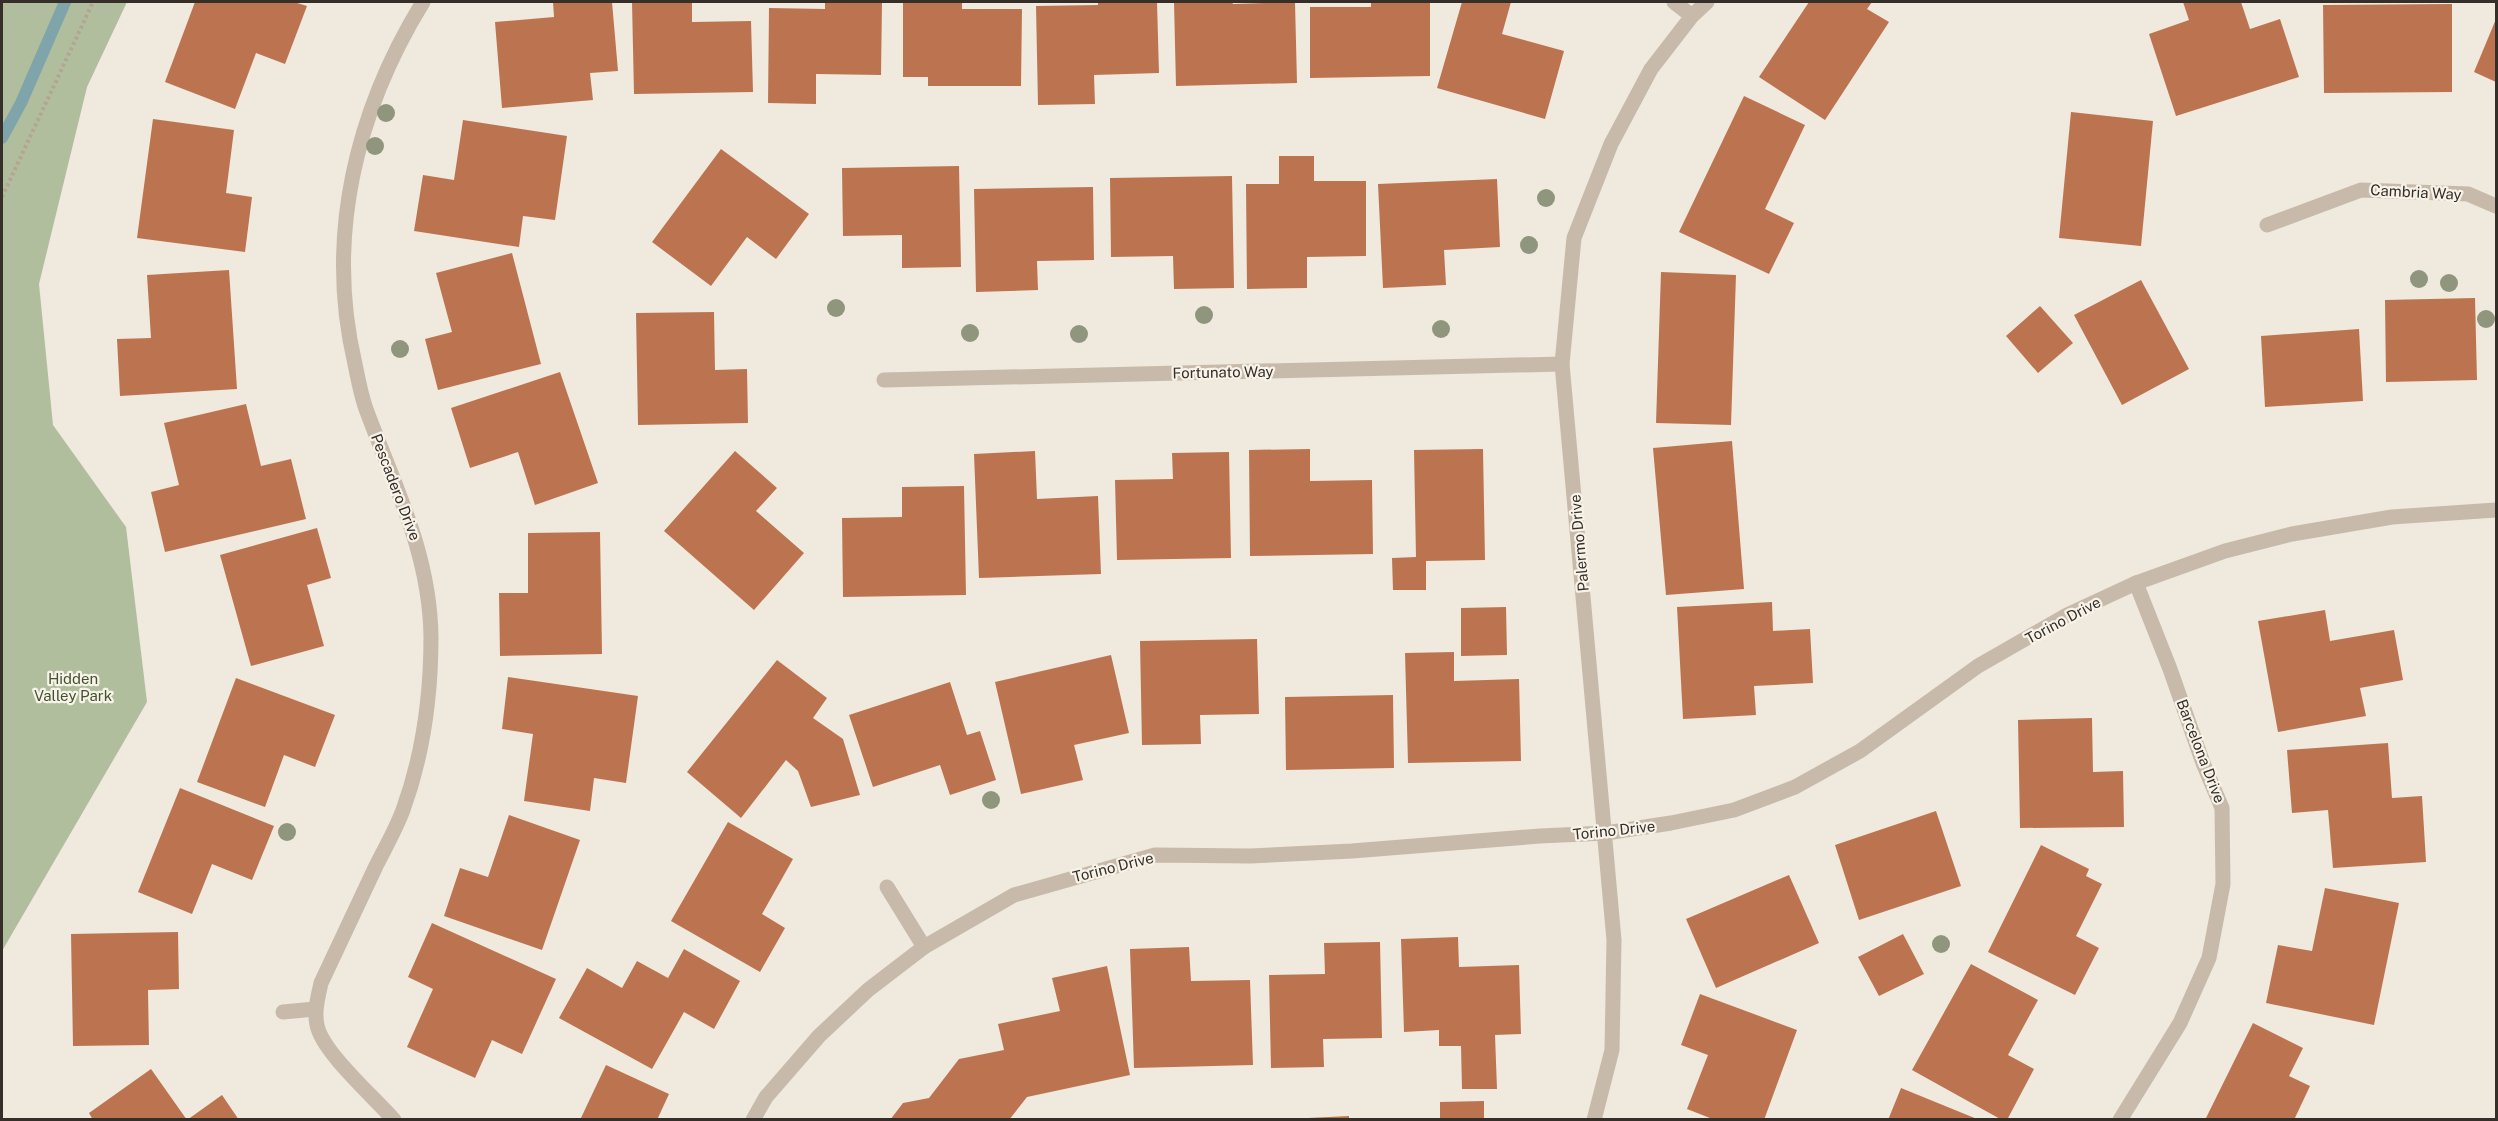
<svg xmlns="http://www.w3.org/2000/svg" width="2498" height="1121" viewBox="0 0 2498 1121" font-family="'Public Sans',sans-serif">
<rect width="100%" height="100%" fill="#f0e9dd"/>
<path fill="#b1be9e" d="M2,2h125l-40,85 -48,197 14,141 73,102 21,175 -145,249z"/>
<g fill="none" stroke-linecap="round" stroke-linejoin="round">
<path stroke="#7fa5ab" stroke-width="12" d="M2,138l19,-35 44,-101"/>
</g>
<g fill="#bc7450">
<path d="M195,2h99l13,4 -22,58 -29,-11 -21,56 -70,-27z"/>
<path d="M553,2h59l6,69 -28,2 3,27 -91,8 -7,-86 59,-5z"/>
<path d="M632,2h60v20l59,-1 2,71 -119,2z"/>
<path d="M825,2h57l-1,73 -65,-1v30l-48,-1 1,-95 56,1z"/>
<path d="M903,2h59v7h60l-1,77h-93v-9h-25z"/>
<path d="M1098,2h59l2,71 -65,2 1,29 -57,1 -2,-99 62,-1z"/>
<path d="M1174,2h58l1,2 62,-2 2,81 -121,3z"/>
<path d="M1371,2h59v74l-120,2v-71h61z"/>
<path d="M1462,2h49l-9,32 62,17 -19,68 -108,-31z"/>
<path d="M1809,2h63l-5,7 22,13 -64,98 -66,-43z"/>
<path d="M2183,2h58l9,27 30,-10 19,58 -123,39 -27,-82 40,-14z"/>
<path d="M2452,4v88l-128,1 -1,-88z"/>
<path d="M2496,19v63l-22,-10z"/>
<path d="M1744,96l61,29 -40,84 29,14 -25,51 -90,-42z"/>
<path d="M2071,112l82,9 -12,125 -82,-8z"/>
<path d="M153,119l81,11 -8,63 26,4 -7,55 -108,-14z"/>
<path d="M463,120l104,16 -12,84 -32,-4 -4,31 -105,-16 9,-56 31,5z"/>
<path d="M721,149l88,65 -33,45 -29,-22 -36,49 -59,-44z"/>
<path d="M1279,156h35v25h52v75l-59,1v31l-60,1 -1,-105h33z"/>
<path d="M959,166l2,101 -59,1v-33l-59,1 -1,-68z"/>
<path d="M1232,176l2,112 -60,1 -1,-33 -62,1 -1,-79z"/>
<path d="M1497,179l3,68 -56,3 2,35 -63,3 -5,-104z"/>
<path d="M1093,187l1,73 -57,1 1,29 -62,2 -2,-103z"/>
<path d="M512,253l29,111 -103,26 -13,-51 27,-7 -16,-59z"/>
<path d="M229,270l8,119 -117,7 -3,-57 34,-1 -4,-63z"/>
<path d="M1661,272l75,3 -5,150 -75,-2z"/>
<path d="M2141,280l48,89 -67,36 -48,-90z"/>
<path d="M2475,298l2,82 -91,2 -1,-82z"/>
<path d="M2040,306l33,37 -35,30 -32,-37z"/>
<path d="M714,312l1,58 32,-1 1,54 -110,2 -2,-112z"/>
<path d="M2359,329l4,72 -98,6 -4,-71z"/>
<path d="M560,372l38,111 -63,22 -17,-53 -48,16 -19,-60z"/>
<path d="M246,404l15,62 30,-7 15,60 -141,33 -14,-60 28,-7 -15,-62z"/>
<path d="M1732,441l12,148 -78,6 -13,-147z"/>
<path d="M1310,449v32l62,-1 1,74 -123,2 -1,-106z"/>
<path d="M1483,449l2,111 -59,1v29h-33l-1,-32 24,-1 -2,-107z"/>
<path d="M735,451l42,37 -21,23 48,42 -50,57 -90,-79z"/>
<path d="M1035,451l2,48 61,-3 3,78 -122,4 -5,-124z"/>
<path d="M1229,452l2,106 -114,2 -2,-80 58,-1 -1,-26z"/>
<path d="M964,486l2,109 -123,2 -1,-79 60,-1v-30z"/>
<path d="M317,528l14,50 -24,7 17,61 -73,20 -31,-111z"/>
<path d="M600,532l2,122 -102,2 -1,-63h29v-60z"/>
<path d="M1772,602l1,29 37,-2 3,54 -59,3 2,29 -73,4 -6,-112z"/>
<path d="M1506,607l1,48 -46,1v-48z"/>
<path d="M2325,610l5,31 64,-11 9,50 -43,8 6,28 -88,16 -20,-111z"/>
<path d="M1257,639l2,75 -59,1 1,29 -59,1 -2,-104z"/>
<path d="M1454,652v29l65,-2 2,82 -113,2 -3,-110z"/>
<path d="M1111,655l18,78 -55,12 9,35 -62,14 -26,-112z"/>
<path d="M777,660l50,38 -14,20 30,21 17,56 -49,12 -13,-36 -12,-11 -45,58 -54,-46z"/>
<path d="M508,677l130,19 -12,87 -32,-5 -4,33 -66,-10 9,-67 -31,-5z"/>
<path d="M236,678l99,37 -20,52 -31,-12 -19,52 -68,-25z"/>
<path d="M950,682l17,53 13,-4 16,49 -46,15 -10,-30 -67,22 -24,-72z"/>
<path d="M1393,695l1,73 -108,2 -1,-73z"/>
<path d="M2092,718l1,54 30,-1 1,56 -104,1 -2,-108z"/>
<path d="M2388,743l4,55 30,-2 4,66 -93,6 -5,-58 -36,3 -5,-63z"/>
<path d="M180,788l94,38 -22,54 -40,-16 -20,50 -54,-22z"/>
<path d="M1936,811l25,75 -102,34 -24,-75z"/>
<path d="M509,815l71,25 -38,110 -98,-34 16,-48 28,9z"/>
<path d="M728,822l65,37 -31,55 23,14 -25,44 -89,-51z"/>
<path d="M2041,845l48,24 -3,7 16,8 -26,52 23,12 -24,47 -87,-43z"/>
<path d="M1789,875l30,68 -103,45 -30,-69z"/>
<path d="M2325,888l74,15 -25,122 -108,-22 12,-58 34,6z"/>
<path d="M432,923l124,56 -34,75 -30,-14 -17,38 -68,-31 26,-58 -25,-12z"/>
<path d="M178,932l1,57 -31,1 1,55 -76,1 -2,-112z"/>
<path d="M1903,934l21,40 -45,22 -21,-39z"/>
<path d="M1458,937l1,30 60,-2 2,69 -26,1 2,54h-35l-1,-43h-22v-16l-35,2 -3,-93z"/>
<path d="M1380,942l2,96 -59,1 1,28 -53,1 -2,-93 56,-1 -1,-31z"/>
<path d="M1189,947l2,34 59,-1 3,85 -119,3 -4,-119z"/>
<path d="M684,949l56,32 -26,48 -30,-17 -32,57 -93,-51 28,-50 35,20 15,-27 31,17z"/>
<path d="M1971,964l67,36 -30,55 26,14 -27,51h-5l-90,-50z"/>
<path d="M1107,966l23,109 -103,22 -18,23h-119l13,-17 26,-5 30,-39 45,-9 -6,-26 62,-13 -8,-33z"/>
<path d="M1700,994l97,36 -33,90h-49l-28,-11 21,-54 -27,-10z"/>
<path d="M2253,1023l50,25 -14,28 21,10 -16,34h-89z"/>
<path d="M606,1065l63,29 -12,26h-77z"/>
<path d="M151,1069l36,51h-94l-4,-7z"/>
<path d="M1901,1088l76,31v1h-89z"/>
<path d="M222,1095l17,25h-52z"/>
<path d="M1484,1101v19h-44v-18z"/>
<path d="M1349,1116v4h-41v-2z"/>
</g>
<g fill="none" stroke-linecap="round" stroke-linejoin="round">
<path stroke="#b3a494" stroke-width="4" stroke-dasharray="3 3" stroke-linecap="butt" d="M2,197l91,-195"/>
<g stroke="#c7baaa" stroke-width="15">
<path d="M1674,2l18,14"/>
<path d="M2267,225l94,-35 107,4 28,12"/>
<path d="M884,380l678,-16"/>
<path d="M887,887l37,60"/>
<path d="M283,1012l32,-3"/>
<path d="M394,1120c-19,-22 -72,-68 -77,-95 -3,-14 1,-28 4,-42 18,-39 37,-78 55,-117 9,-18 20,-37 27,-56 20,-55 28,-115 28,-173 -1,-84 -37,-152 -65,-228 -5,-14 -8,-30 -11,-45 -30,-127 1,-253 68,-362"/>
<path d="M1594,1120l18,-70 2,-110 -52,-576 12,-126 37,-94 40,-75 41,-53 15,-14"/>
<path d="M2120,1120l60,-97 29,-65 14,-74 -1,-76 -19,-45 -33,-94 -34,-86"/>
</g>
<path stroke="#c7baaa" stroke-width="15" d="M753,1120l13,-23 53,-61 49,-46 56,-43 90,-52 141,-40 95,1 102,-5 188,-15 66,-3 65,-10 63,-13 61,-23 65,-36 118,-85 89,-51 69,-32 89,-32 67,-17 100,-17 104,-7"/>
</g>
<g fill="#90967d">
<circle cx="386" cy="113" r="9"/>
<circle cx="375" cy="146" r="9"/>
<circle cx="1546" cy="198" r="9"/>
<circle cx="1529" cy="245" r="9"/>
<circle cx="2419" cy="279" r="9"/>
<circle cx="2449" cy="283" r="9"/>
<circle cx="836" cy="308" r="9"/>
<circle cx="1204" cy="315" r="9"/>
<circle cx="2486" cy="319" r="9"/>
<circle cx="1441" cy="329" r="9"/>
<circle cx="970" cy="333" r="9"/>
<circle cx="1079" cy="334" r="9"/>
<circle cx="400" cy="349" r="9"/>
<circle cx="991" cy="800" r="9"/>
<circle cx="287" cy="832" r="9"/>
<circle cx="1941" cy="944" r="9"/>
</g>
<g text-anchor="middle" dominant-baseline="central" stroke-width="4.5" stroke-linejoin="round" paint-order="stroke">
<g font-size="15" fill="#352e29" stroke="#f8f3e9">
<text transform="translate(2416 192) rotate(3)">Cambria Way</text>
<text transform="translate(1223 372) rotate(-1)">Fortunato Way</text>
<text transform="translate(396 487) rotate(69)">Pescadero Drive</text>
<text transform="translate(1579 543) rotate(-95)">Palermo Drive</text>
<text transform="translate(2063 620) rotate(-28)">Torino Drive</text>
<text transform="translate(2201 751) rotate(69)">Barcelona Drive</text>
<text transform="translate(1614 830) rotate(-6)">Torino Drive</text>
<text transform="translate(1113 867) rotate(-14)">Torino Drive</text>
</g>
<g font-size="15" fill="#42522f" stroke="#f8f3e9">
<text x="73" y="678">Hidden<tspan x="73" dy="17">Valley Park</tspan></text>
</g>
</g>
<rect width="2498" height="1121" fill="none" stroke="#352e29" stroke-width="6"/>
</svg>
